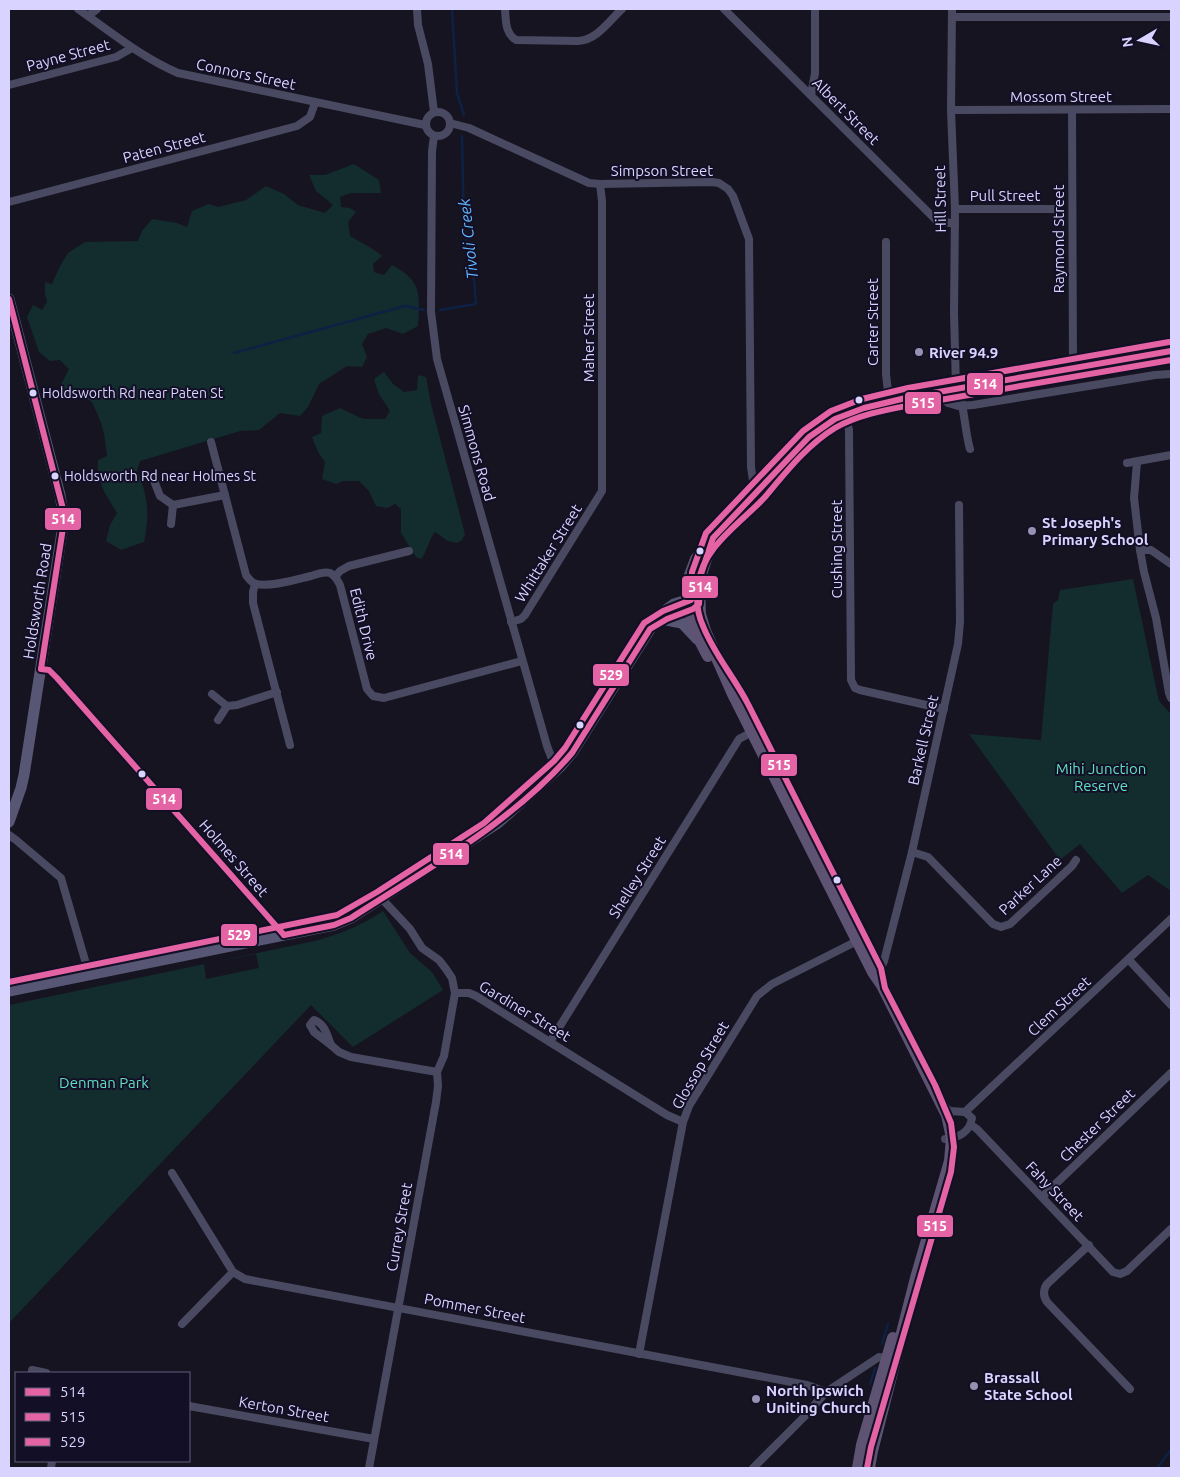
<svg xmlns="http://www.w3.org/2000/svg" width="1180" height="1477" viewBox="0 0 1180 1477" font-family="Ubuntu,sans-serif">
<rect width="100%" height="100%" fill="#161421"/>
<g fill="#132c2d" fill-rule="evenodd">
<path d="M354,164l25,16 2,13h-30l-11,4 1,10 9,1 6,4 -8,10 2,14c11,7 22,11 32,20l-9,8 1,8 10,3 8,-10c30,16 28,29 26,61l-15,8 -17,-6 -18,6 -6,10 5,13 -5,10 -15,-1 -28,18 -11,23 -8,9 -20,-3 -21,17 -19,1 -100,30 -3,9c11,26 13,44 7,72l-23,8 -15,-9 4,-16 7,-12c-11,-19 -21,-30 -19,-53l9,-4c-2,-22 -5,-35 -16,-55l-33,-11 11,-21 -9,-9 -10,1 -11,-9 -12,-35 6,-12 9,5 5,-8 -2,-9v-11l7,2 8,-18 8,-13 17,-11 53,-1 4,-10 10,-12 25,4 10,4 5,-16 17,-7 9,3 28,-7 20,-14 18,8 14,11 27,8 8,-8 -17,-14 -7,-16h16z"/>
<path d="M384,372l9,12 11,8 13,-2 1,-15 8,2 5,27 34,130 -3,6 -5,3 -9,-2 -13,-9c-7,8 -7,19 -14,27l-5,-2 -15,-24v-24l-6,-5 -8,4 -11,-2 -7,-15 -10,-10h-15l-8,3 -14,-5 3,-17 -7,-10 -6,-15 9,-4 1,-17 18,-8 23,11h22l5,-8 -11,-17 -5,-15z"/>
<path d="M1133,579l26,122 12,13v177l-23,-16 -26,18 -42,-49 -20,16 -91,-126 72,6 12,-136 5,-4 2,-10z"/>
<path d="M383,911l27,42 22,19 11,18 -90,57 -42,-42 -302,318v-318l310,-65c23,-7 43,-15 64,-29zM256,954l3,14 -53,11 -2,-15z"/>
</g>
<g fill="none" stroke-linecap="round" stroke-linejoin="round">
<g stroke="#0d2144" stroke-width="2.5">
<path d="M452,9l5,84 7,22"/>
<path d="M440,310l36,-6 -2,-24 -10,-51 -2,-93"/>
<path d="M234,353l171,-47 19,4"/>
<path d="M882,1344l6,-20"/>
<path d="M870,1384l5,-16"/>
<path d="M1157,1468l14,-18"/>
</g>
<g stroke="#4a4962" stroke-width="8">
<path d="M78,9c33,23 63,48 100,64l247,52"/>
<path d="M417,9l1,16 10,39 6,48"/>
<path d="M505,9c1,12 0,24 11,31l62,1c19,-1 31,-20 44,-32"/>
<path d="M724,9l212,211 19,4"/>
<path d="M952,9l-1,101 4,99 -1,104 2,75c-3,7 -4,14 3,18l14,-1 182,-30 16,-1"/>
<path d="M88,16l9,-7"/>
<path d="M952,17h219"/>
<path d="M9,85l107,-28 16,-9"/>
<path d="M811,95l4,-22v-64"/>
<path d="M951,110l220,-1"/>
<path d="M1072,110l1,258"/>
<circle cx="438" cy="124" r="12"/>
<path d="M450,123l19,5 120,55 11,1 112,-2 7,1 9,6 5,7 16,43 2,228 2,14 6,9"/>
<path d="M434,136l-2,15 -1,161 6,47 110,387 5,13 8,8"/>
<path d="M9,202l288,-76 13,-9 5,-14"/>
<path d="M955,209h100"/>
<path d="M886,242v132l3,27"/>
<path d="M956,388c8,10 9,46 14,61"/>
<path d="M936,392l12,11 10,3"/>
<path d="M845,414l4,16 2,250 4,8 5,2 84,19"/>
<path d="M211,442l35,133c2,3 4,6 8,8 12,6 44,-4 57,-7 6,-2 13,-5 19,-3 5,2 8,8 10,12l27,104 6,7 11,2 138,-37"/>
<path d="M1137,462l-3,36 6,52 4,22 12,46 13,75 2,5"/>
<path d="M1127,463l44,-8"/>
<path d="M153,478l7,18 13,9"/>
<path d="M171,524l2,-19 52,-10"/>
<path d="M1140,550h11l20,14"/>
<path d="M335,577l5,-6 9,-5 60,-15"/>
<path d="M255,584l-2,8v11l37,142"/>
<path d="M511,622l10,-3 4,-4 77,-124v-290l-2,-17"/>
<path d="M41,669l8,1 8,8 227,257"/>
<path d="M212,694l15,12 -9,14"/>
<path d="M227,706l10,-1 40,-13"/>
<path d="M9,835l7,5 45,38 28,96"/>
<path d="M912,852l16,5 65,67 8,3 9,-3 62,-58 4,-6"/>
<path d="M382,899l28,30 12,19 17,12 7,9 6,9 3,15h14l7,3 191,119 16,7"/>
<path d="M1129,960l42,45"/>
<path d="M873,972l8,-4 3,-7 28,-109 46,-208 2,-22 -1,-117"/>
<path d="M314,1020c11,4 13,15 17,25l-17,-13 -4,-7z"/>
<path d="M550,1042l189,-303 13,-7"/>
<path d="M331,1045l8,7 12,5 86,15"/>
<path d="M945,1107l5,4 15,1 7,6c-2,14 -14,20 -27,21"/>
<path d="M965,1112l206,-193"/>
<path d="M971,1125l6,4 136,143 7,2 7,-3 44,-42"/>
<path d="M172,1173l61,99 12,7 562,106 19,7"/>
<path d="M1042,1197l129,-124"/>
<path d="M1089,1245l-42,39c-4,6 -4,12 0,18l83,87"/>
<path d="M182,1324l51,-52"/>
<path d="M639,1354l44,-232 6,-16 68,-110 15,-12 85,-43"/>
<path d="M32,1370l14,3"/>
<path d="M189,1406l185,33"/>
<path d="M51,1468l1,-7"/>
<path d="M369,1468l67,-366 2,-16 -1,-14 7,-16 11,-63"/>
<path d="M753,1468l50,-50 23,-26 53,-35 12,2"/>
</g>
<g stroke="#575674" stroke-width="11">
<path d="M9,299l51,196 4,24 -40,256 -3,13 -12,34"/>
<path d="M666,620l16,3 15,16"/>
<path d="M9,991l325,-66 17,-7 147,-95 62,-56 12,-14 87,-138 15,-11 13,-4"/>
</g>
<g stroke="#5e5373" stroke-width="12">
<path d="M713,538l-12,36 -2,15 1,25 5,17 28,63 140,278 9,13 65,130 5,23 -2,23 -34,117 -44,173 -3,17"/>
<path d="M708,656l-13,-25 -7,-25v-16l2,-15 6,-16 20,-24 83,-88 27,-23 19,-10 65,-17 261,-46"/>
<path d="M858,1468l4,-23 31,-107"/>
</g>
<defs>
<g id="bus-1">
<path d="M9,299l54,210v19l-22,141"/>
<path d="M41,669l8,1 8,8 227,257"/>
<path d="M284,935l50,-10 17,-7c77,-50 161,-95 221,-165l78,-124 17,-10 26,-10 6,-5 2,-30 12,-36 96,-101 26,-18 29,-11 46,-11 261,-46"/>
</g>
<path id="bus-2" d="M867,1468l4,-21 80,-275 3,-25 -3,-24 -16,-38 -50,-97 -4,-20c-44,-88 -89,-176 -133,-264 -14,-27 -34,-50 -45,-78 -6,-13 -7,-27 -5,-41 4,-38 43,-62 67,-88 21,-25 42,-52 70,-69 23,-13 50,-18 76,-23l260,-45"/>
<path id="bus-3" d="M9,982l328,-67 40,-23 107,-69 70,-62 11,-13 79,-125 19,-12 28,-11 1,-28 14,-39 97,-102 28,-20 31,-12 46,-11 261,-46"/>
</defs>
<use href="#bus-1" stroke="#130f26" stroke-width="10"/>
<use href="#bus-2" stroke="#130f26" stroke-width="10"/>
<use href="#bus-3" stroke="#130f26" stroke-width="10"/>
<use href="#bus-1" stroke="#e463a4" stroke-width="6"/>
<use href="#bus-2" stroke="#e463a4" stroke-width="6"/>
<use href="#bus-3" stroke="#e463a4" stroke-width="6"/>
</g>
<g fill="#9591b1" stroke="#130f26" stroke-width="2">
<circle cx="919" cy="352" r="5"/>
<circle cx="1032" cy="531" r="5"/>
<circle cx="974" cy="1386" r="5"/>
<circle cx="756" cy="1399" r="5"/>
</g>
<g fill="#d9d4ff" stroke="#130f26" stroke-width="2">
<circle cx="33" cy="393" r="4.5"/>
<circle cx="859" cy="400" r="4.5"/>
<circle cx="55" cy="476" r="4.5"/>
<circle cx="700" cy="551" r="4.5"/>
<circle cx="580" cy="725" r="4.5"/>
<circle cx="142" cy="774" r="4.5"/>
<circle cx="837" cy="880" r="4.5"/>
</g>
<g text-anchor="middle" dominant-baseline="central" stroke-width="4" stroke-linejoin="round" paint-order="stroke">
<g font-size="14" fill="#d9d4ff" stroke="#130f26" text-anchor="start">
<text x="42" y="393">Holdsworth Rd near Paten St</text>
<text x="64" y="476">Holdsworth Rd near Holmes St</text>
</g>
<g font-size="15" fill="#d9d4ff" stroke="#130f26">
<text transform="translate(68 55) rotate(-15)">Payne Street</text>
<text transform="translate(246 74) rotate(12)">Connors Street</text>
<text x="1061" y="96">Mossom Street</text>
<text transform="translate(846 111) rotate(45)">Albert Street</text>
<text transform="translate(164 147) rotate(-15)">Paten Street</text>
<text x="662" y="170">Simpson Street</text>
<text x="1005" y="195">Pull Street</text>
<text transform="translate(940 199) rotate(-91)">Hill Street</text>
<text transform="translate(1058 239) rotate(-90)">Raymond Street</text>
<text transform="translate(872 322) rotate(-90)">Carter Street</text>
<text transform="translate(588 338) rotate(-90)">Maher Street</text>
<text transform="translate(477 453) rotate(74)">Simmons Road</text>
<text transform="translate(836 549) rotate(-90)">Cushing Street</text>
<text transform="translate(548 553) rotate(-58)">Whittaker Street</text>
<text transform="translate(37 601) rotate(-81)">Holdsworth Road</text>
<text transform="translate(364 624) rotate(76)">Edith Drive</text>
<text transform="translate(923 740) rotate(-77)">Barkell Street</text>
<text transform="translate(234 858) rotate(49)">Holmes Street</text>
<text transform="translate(637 877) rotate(-58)">Shelley Street</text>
<text transform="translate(1030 885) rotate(-43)">Parker Lane</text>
<text transform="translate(1059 1006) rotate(-43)">Clem Street</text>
<text transform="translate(525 1011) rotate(31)">Gardiner Street</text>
<text transform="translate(700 1065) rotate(-60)">Glossop Street</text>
<text transform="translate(1097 1125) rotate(-44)">Chester Street</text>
<text transform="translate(1055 1191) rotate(46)">Fahy Street</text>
<text transform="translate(399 1227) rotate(-80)">Currey Street</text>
<text transform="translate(475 1308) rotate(11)">Pommer Street</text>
<text transform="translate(284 1409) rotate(10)">Kerton Street</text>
</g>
<g font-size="15" font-weight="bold" fill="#d9d4ff" stroke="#130f26" text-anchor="start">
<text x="929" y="352">River 94.9</text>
<text x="1042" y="522">St Joseph's<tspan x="1042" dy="17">Primary School</tspan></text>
<text x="984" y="1377">Brassall<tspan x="984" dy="17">State School</tspan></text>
<text x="766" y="1390">North Ipswich<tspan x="766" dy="17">Uniting Church</tspan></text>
</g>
<g font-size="15" fill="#5fe0c0" stroke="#130f26">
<text x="1101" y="768">Mihi Junction<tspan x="1101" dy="17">Reserve</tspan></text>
<text x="104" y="1082">Denman Park</text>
</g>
<g font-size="16" font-style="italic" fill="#62b6ff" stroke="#130f26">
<text transform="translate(468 239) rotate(-96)">Tivoli Creek</text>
</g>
</g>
<g stroke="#130f26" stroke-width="2">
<rect x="966" y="372" width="38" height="24" rx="5" fill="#e463a4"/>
<rect x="904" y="391" width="38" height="24" rx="5" fill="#e463a4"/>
<rect x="44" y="507" width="38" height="24" rx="5" fill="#e463a4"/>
<rect x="681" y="575" width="38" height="24" rx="5" fill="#e463a4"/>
<rect x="592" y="663" width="38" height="24" rx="5" fill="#e463a4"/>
<rect x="760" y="753" width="38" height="24" rx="5" fill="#e463a4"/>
<rect x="145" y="787" width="38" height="24" rx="5" fill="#e463a4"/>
<rect x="432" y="842" width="38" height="24" rx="5" fill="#e463a4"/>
<rect x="220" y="923" width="38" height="24" rx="5" fill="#e463a4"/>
<rect x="916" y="1214" width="38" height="24" rx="5" fill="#e463a4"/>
</g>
<g font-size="14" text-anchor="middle" font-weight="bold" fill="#fff">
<text x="985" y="389">514</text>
<text x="923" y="408">515</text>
<text x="63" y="524">514</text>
<text x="700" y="592">514</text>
<text x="611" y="680">529</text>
<text x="779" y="770">515</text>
<text x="164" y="804">514</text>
<text x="451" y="859">514</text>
<text x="239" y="940">529</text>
<text x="935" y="1231">515</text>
</g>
<rect width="1180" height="1477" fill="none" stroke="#d9d4ff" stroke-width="20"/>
<rect x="15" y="1372" width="175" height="90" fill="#130f26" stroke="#625e7d"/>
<rect x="25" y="1388" width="25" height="8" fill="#e463a4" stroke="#625e7d"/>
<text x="60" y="1397" font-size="15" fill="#d9d4ff">514</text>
<rect x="25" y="1413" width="25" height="8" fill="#e463a4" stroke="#625e7d"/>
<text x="60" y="1422" font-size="15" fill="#d9d4ff">515</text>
<rect x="25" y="1438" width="25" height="8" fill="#e463a4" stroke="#625e7d"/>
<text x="60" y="1447" font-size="15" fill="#d9d4ff">529</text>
<g transform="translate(1140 40) rotate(261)" stroke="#130f26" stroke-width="4" paint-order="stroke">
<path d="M0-4L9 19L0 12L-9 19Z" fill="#d9d4ff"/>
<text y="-8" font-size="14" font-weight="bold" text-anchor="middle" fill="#d9d4ff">N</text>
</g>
</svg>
